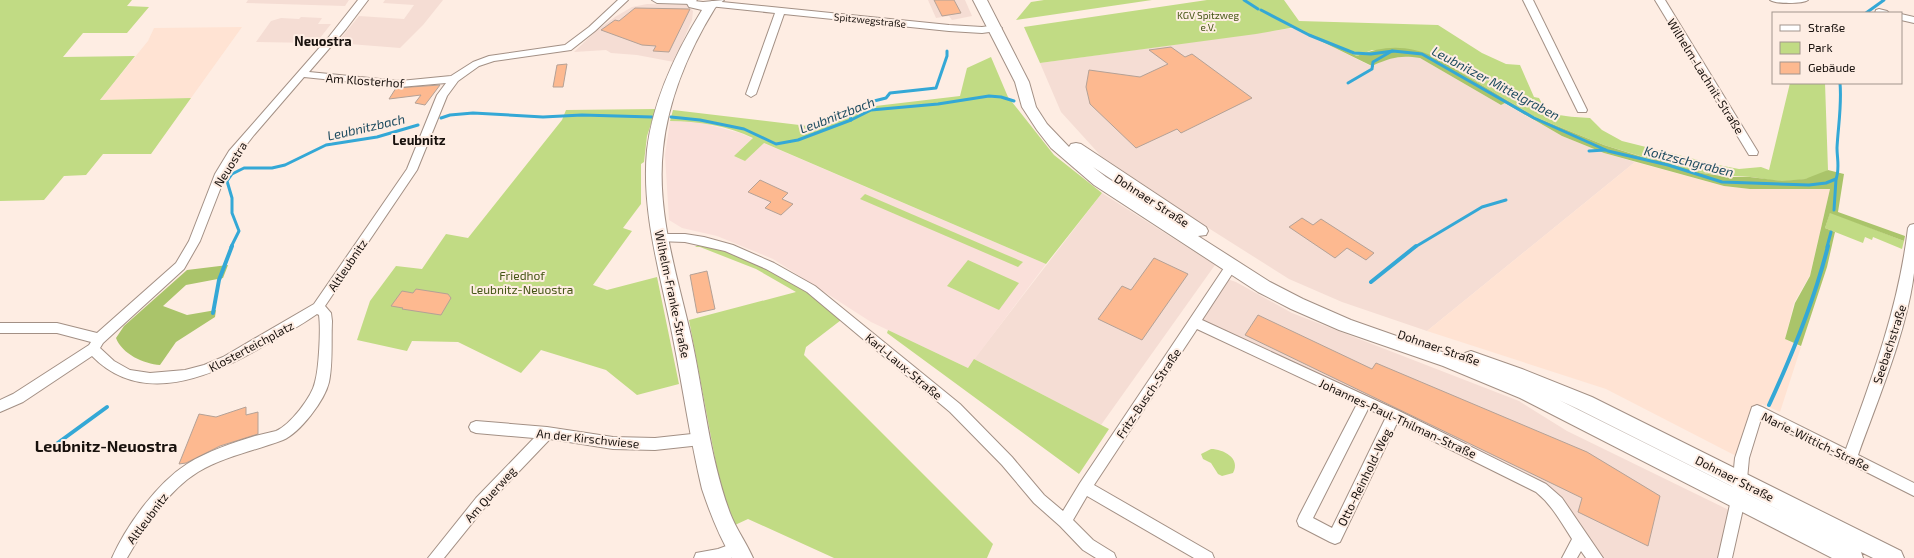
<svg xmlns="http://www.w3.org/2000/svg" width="1914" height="558" viewBox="0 0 1914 558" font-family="'Exo 2',sans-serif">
<rect width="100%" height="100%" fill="#feede3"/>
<g fill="#f5ddd4">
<path d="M248,0h101l-4,6 -99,-3z"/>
<path d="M385,0h58l-20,25 -23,23 -63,-5 22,-27 45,3 10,-14 -31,-2z"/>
<path d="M928,0h37l7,16 -20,4 -3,-4 -13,2z"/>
<path d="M647,4l40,1 6,6 -1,9 -18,42 -37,-7 -26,-2 -5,-3 -32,2 22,-21 19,-14 17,-10z"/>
<path d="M301,17l21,1 -4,6h13l-15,19 -60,-1 15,-21 10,-3 18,1z"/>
<path d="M1294,28l79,39 1,-2 17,-8 15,-1 14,2 81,47 3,-2 58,33 42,17 31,9 -208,169 -85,-29 -53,-23 -87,-55 -101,-68 -40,-44 -21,-49z"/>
<path d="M1102,193l113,72 -114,160 -127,-66z"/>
<path d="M1227,279l9,3 56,31 227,88 48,30 168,82 -10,45h-129l-44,-61 -358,-175z"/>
</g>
<g fill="#ffe3d3">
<path d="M242,27l-51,71 -91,2 48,-59 6,-13z"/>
<path d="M1635,162l89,24 26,3h80l-20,86 -16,28 -9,36 16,8 -21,65 -18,-8 -22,54 -134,-69 -179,-58z"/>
</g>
<path fill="#fae0da" d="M670,121h25l45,12 306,131 -78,104 -97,-46 -98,-63 -56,-23 -35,-8 -13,-8 -4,-65z"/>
<g fill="#c1db84">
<path d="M0,0h132l-5,6 22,1 -22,26h-44l-20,24 72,-1 -35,44 91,-2 -40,56h-48l-17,21 -22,1 -20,24 -44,1z"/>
<path d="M1044,0h108l-136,20 15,-18z"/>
<path d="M1207,0h77l15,21 139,4 44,28 24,11 14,1 14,32 5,1c10,21 31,18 51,20l12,12 20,11 96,24 21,4 22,-2 8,3 21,-87h35l3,87c-12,9 -32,11 -47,11 -10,0 -20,-3 -30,-4 -19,-1 -70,-2 -81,-18l-16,-4 -1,5 -49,-15 -69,-28 -100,-60 -63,-7 -15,6 -61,-29 -40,7 -216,29 -16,-36z"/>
<path d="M991,57l17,40 46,58 48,38 -56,71 -282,-121 -19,18 -11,-5 19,-18c-25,-12 -55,-17 -83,-17l3,-11 143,17 51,-20 93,-11 7,-28z"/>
<path d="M656,109l-9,27 -3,26 -3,2v40l-18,24 9,3 -39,54 14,5 50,-13 22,107 -42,11 -31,-25 -65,-20 -20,23 -63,-31 -46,-1 -5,10 -50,-11 13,-39 26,-35 26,3 24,-35 22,4 94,-118 4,-10z"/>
<path d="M865,194l158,68 -5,5 -158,-68z"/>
<path d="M1830,212l74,29 -2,8 -29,-12 -1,3 -7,-3 -2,6 -38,-15z"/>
<path d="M704,241l65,25 76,51 -39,30 -2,8 189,189 -6,14h-153l-86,-39 -13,6 -15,-40 -31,-165 107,-28 -40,-23 -56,-22h-5z"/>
<path d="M968,260l51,23 -20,27 -52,-24z"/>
<path d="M888,330l80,38 6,-9 135,70 -30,45 -192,-141z"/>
<path d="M1211,449c12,0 30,9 22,24l-11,3 -4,-2 -7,-11 -8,-4 -2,-5z"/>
</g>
<g fill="#aac46a">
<path d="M1296,27l61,29c28,-11 50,-11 78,1l100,60 69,28 48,15 1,-5 17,4 4,6 28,8 26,4h22l32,4 23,-2 23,-9 16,4 -6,38 67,24 -1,5 -74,-28 -5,15 10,4 -8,35 -26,79 -16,-7 10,-36 15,-27 20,-87h-80l-26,-3 -120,-33 -42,-17 -57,-33 -4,2 -81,-47c-19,-3 -28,-1 -46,7v2l-80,-39z"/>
<path d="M228,265l-5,13 -37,7 -23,21 24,9 29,-5 -1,7 -39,25 -16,23c-16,-1 -38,-11 -44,-27l8,-12 63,-56z"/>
</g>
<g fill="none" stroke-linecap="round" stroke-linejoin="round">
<g stroke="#34a8d6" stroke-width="3">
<path d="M1244,0l14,9"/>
<path d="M1261,10l48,25 45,18 17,1 22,-3 29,3 112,64 74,33 60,14 54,17 87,3 17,-2 10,-4c4,-10 1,-21 1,-31 1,-21 5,-43 3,-65"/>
<path d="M1866,13l18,-13"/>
<path d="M1348,83l24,-14 1,-7 19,-11"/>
<path d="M671,117l29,3 44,9 32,15 22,-4 53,-20 20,-10 67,-6 51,-8 12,1 13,4"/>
<path d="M441,118l9,-3 23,-2 70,4 39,-2 70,2"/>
<path d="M851,120l-2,-8 17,-9 20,-5 4,-5 46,-5 11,-32v-5"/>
<path d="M1589,151l16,-1"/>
<path d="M1834,210l2,-31"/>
<path d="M231,247l8,-16 -7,-18v-15l-5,-17 5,-7 12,-6h28l13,-3 41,-20 51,-8 41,-12"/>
<path d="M1415,247l67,-40 24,-7"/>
<path d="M1827,247l4,-15"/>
</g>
<g stroke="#34a8d6" stroke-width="4">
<path d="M1371,282l45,-36"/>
<path d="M213,313l6,-33 13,-34"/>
<path d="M1769,405c24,-52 45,-103 59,-159"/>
<path d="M55,445l52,-38"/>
</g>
</g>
<g fill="#fdb990" stroke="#b4a196">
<path d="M934,0h20l7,13 -19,3z"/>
<path d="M635,8l55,1 -21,43 -16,-1 3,-5 -14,-1 -41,-15 14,-10 4,1z"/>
<path d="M1171,47l14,10 7,-3 60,44 -71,35 -4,-4 -41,19 -46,-44 -4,-17 3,-17 51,7 28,-13 -19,-14z"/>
<path d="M567,64l-4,23h-10l4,-22z"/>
<path d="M440,85l-15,20 -10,-2 6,-8 -32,4 7,-11z"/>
<path d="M760,180l28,13 -6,6 11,5 -12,11 -16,-7 6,-6 -23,-10z"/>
<path d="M1302,218l11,7 8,-6 53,34 -8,7 -19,-12 -12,10 -46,-31z"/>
<path d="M1154,258l34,16 -46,66 -44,-21 24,-33 9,4z"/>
<path d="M707,271l8,38 -18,4 -7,-38z"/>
<path d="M416,289l32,5 3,4 -10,17 -39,-6 1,-1 -12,-2 11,-15 11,2z"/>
<path d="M1258,315l114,54 4,-6 211,89 73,44 -12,50 -70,-34 4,-14 -337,-163z"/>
<path d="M246,407v8l12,-3v22l-38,12 -34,17 -7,1 20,-50 17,3z"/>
</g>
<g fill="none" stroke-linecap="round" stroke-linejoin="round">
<defs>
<g id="street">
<path d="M358,0h10l-22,29 -37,43 91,9 51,-5 22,-14 16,-6 76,-11 24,-18 29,-27h10l-33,31 -24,19 -77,11 -15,5 -21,15 -11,15 -30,74 -92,136 6,7 1,8c-1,19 1,42 -3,61 -4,18 -29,51 -46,58 -29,11 -58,16 -85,32 -31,19 -53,55 -71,86h-15c14,-32 45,-75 75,-94 21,-13 45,-21 68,-28 7,-2 14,-3 21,-5 14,-6 36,-34 39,-49 4,-13 6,-54 4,-67l-2,-1c-17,12 -36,22 -55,33 -51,30 -120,60 -170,9l-69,46 -23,10v-12l13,-6 76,-49 2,-3 -34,-9h-57v-10h57l40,10 79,-70 13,-22 26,-67 14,-23 99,-113zM304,77l96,10 46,-4 -9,12 -30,74 -93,135 -91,53 -19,8 -19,5 -35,3 -20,-3 -16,-9 -14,-13 3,-5 81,-74 16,-28 21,-54 12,-25 21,-27z"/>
<path d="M652,0h44l1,1 -5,3 -35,-1z"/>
<path d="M1523,0h10l54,110 -1,2h-8l-1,-2z"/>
<path d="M1655,0h10l93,152 -1,3h-8z"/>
<path d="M1770,0h38c-5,4 -33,4 -38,0z"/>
<path d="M712,1l237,24 33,2 15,-2 5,3 -5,3 -15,2 -33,-2 -165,-17 -28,80 -5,3 -5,-3 29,-81 -66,-7 -2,-2z"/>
<path d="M1879,9l8,2 2,2h-14l1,-3z"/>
<path d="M1901,14l13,3v6l-13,-3z"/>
<path d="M1914,224c0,16 0,33 0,49 -7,58 -36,126 -56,182l56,28v13l-153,-77 -12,39 -4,42 -13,58h-14l13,-58 4,-42 17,-51 5,-2 5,2 84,42c27,-73 53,-144 62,-221l2,-3z"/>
<path d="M661,234h24l19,3 29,8 41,18 41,23 145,118 52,53 32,38 19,16 17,-28 148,-221h8l2,3 -2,3 -34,52 197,91 147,73 16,14 41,60h-17l-5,-7 -4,7h-15l10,-19c-11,-17 -20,-34 -36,-47l-139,-69 -57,119 -5,2 -5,-2 -31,-16 -2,-5 2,-5 58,-112 -160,-75 -103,156 118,68 2,5h-20l-107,-62 -14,24 20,20 21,13 2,5h-20l-13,-8 -23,-24 -26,-23 -32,-38 -52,-53 -143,-120 -41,-23 -41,-18 -40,-9 -28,-1 -2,-3 2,-3zM1368,409l18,8 -54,111 -19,-10z"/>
<path d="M476,421l71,6 66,10 42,1 46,-5 5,2 2,4 -2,4 -5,2 -46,5 -42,-1 -63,-10 -64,67 -42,52h-16l48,-60 58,-60 -58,-5 -5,-2 -2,-4 2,-4z"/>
<path d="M737,542l5,2 2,5 -2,5 -11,4h-37l2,-5 22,-4z"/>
</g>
<g id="secondary">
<path d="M685,0l18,2 21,-2c-3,3 -7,5 -9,8 -26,42 -47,92 -52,141 -7,63 14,126 28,187 13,59 18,120 39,177 6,16 16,29 23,45h-21c-13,-22 -22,-45 -30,-69 -12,-50 -19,-101 -29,-151 -12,-62 -32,-125 -26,-188 6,-50 29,-98 55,-140l-13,-3z"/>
<path d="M973,0h14l42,82 7,25 11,17 22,23 2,-3 5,-1 5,1 125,83 2,4 -2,4 -8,1 72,46 33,17 48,21 111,39 3,-6 6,-2 51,18 70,28 309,154 3,7h-31l-12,-6 2,6h-31l-312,-160 -77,-32 -104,-36 -48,-21 -33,-17 -164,-107 -43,-37 -14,-18 -15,-23 -7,-25zM1093,167l66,44 -53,-34zM1559,400l19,9 223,112z"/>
</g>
</defs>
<use href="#street" stroke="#a39085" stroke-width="2"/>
<use href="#secondary" stroke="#a39085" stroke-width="2"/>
<use href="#street" fill="#fff" fill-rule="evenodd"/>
<use href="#secondary" fill="#fff" fill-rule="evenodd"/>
</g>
<g text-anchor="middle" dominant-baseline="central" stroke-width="4" stroke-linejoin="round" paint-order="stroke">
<g font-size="10" fill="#445514" stroke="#feede3">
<text x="1208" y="15">KGV Spitzweg<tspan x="1208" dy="12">e.V.</tspan></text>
</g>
<g font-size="10" fill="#18110d" stroke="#feede3">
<text transform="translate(870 20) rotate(6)">Spitzwegstraße</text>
</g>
<g font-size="12" fill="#18110d" stroke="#feede3">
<text transform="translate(1706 76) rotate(58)">Wilhelm-Lachnit-Straße</text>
<text transform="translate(365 80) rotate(4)">Am Klosterhof</text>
<text transform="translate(230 164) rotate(-58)">Neuostra</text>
<text transform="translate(1152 200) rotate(33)">Dohnaer Straße</text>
<text transform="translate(347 265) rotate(-56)">Altleubnitz</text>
<text transform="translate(673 294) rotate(78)">Wilhelm-Franke-Straße</text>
<text transform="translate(1889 344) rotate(-72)">Seebachstraße</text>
<text transform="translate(251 346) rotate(-28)">Klosterteichplatz</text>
<text transform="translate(1439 347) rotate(19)">Dohnaer Straße</text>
<text transform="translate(904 366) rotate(40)">Karl-Laux-Straße</text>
<text transform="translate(1148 393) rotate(-56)">Fritz-Busch-Straße</text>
<text transform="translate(1398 418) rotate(25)">Johannes-Paul-Thilman-Straße</text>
<text transform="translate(588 438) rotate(6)">An der Kirschwiese</text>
<text transform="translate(1816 441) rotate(26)">Marie-Wittich-Straße</text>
<text transform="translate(1364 477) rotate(-64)">Otto-Reinhold-Weg</text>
<text transform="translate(1735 478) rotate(27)">Dohnaer Straße</text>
<text transform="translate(490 494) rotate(-48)">Am Querweg</text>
<text transform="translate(147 518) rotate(-53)">Altleubnitz</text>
</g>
<g font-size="12" fill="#445514" stroke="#feede3">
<text x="522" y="275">Friedhof<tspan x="522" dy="14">Leubnitz-Neuostra</tspan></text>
</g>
<g font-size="13" font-weight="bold" fill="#18110d" stroke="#feede3">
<text x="323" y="41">Neuostra</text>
<text x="419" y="140">Leubnitz</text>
</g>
<g font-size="13" font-style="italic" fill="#1d4b5f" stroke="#feede3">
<text transform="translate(1496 83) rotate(28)">Leubnitzer Mittelgraben</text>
<text transform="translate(837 115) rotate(-21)">Leubnitzbach</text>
<text transform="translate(366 127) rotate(-13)">Leubnitzbach</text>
<text transform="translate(1689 161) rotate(14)">Koitzschgraben</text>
</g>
<g font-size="16" font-weight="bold" fill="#18110d" stroke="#feede3">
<text x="106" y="445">Leubnitz-Neuostra</text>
</g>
</g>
<rect x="1772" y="12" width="130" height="72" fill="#feede3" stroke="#a2958d"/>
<rect x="1780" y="25" width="20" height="6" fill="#ffffff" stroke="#a2958d"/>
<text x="1808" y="32" font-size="12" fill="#18110d">Straße</text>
<rect x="1780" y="42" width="20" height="12" fill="#c1db84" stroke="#a2958d"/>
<text x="1808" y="52" font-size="12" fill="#18110d">Park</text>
<rect x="1780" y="62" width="20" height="12" fill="#fdb990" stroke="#a2958d"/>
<text x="1808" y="72" font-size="12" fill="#18110d">Gebäude</text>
</svg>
